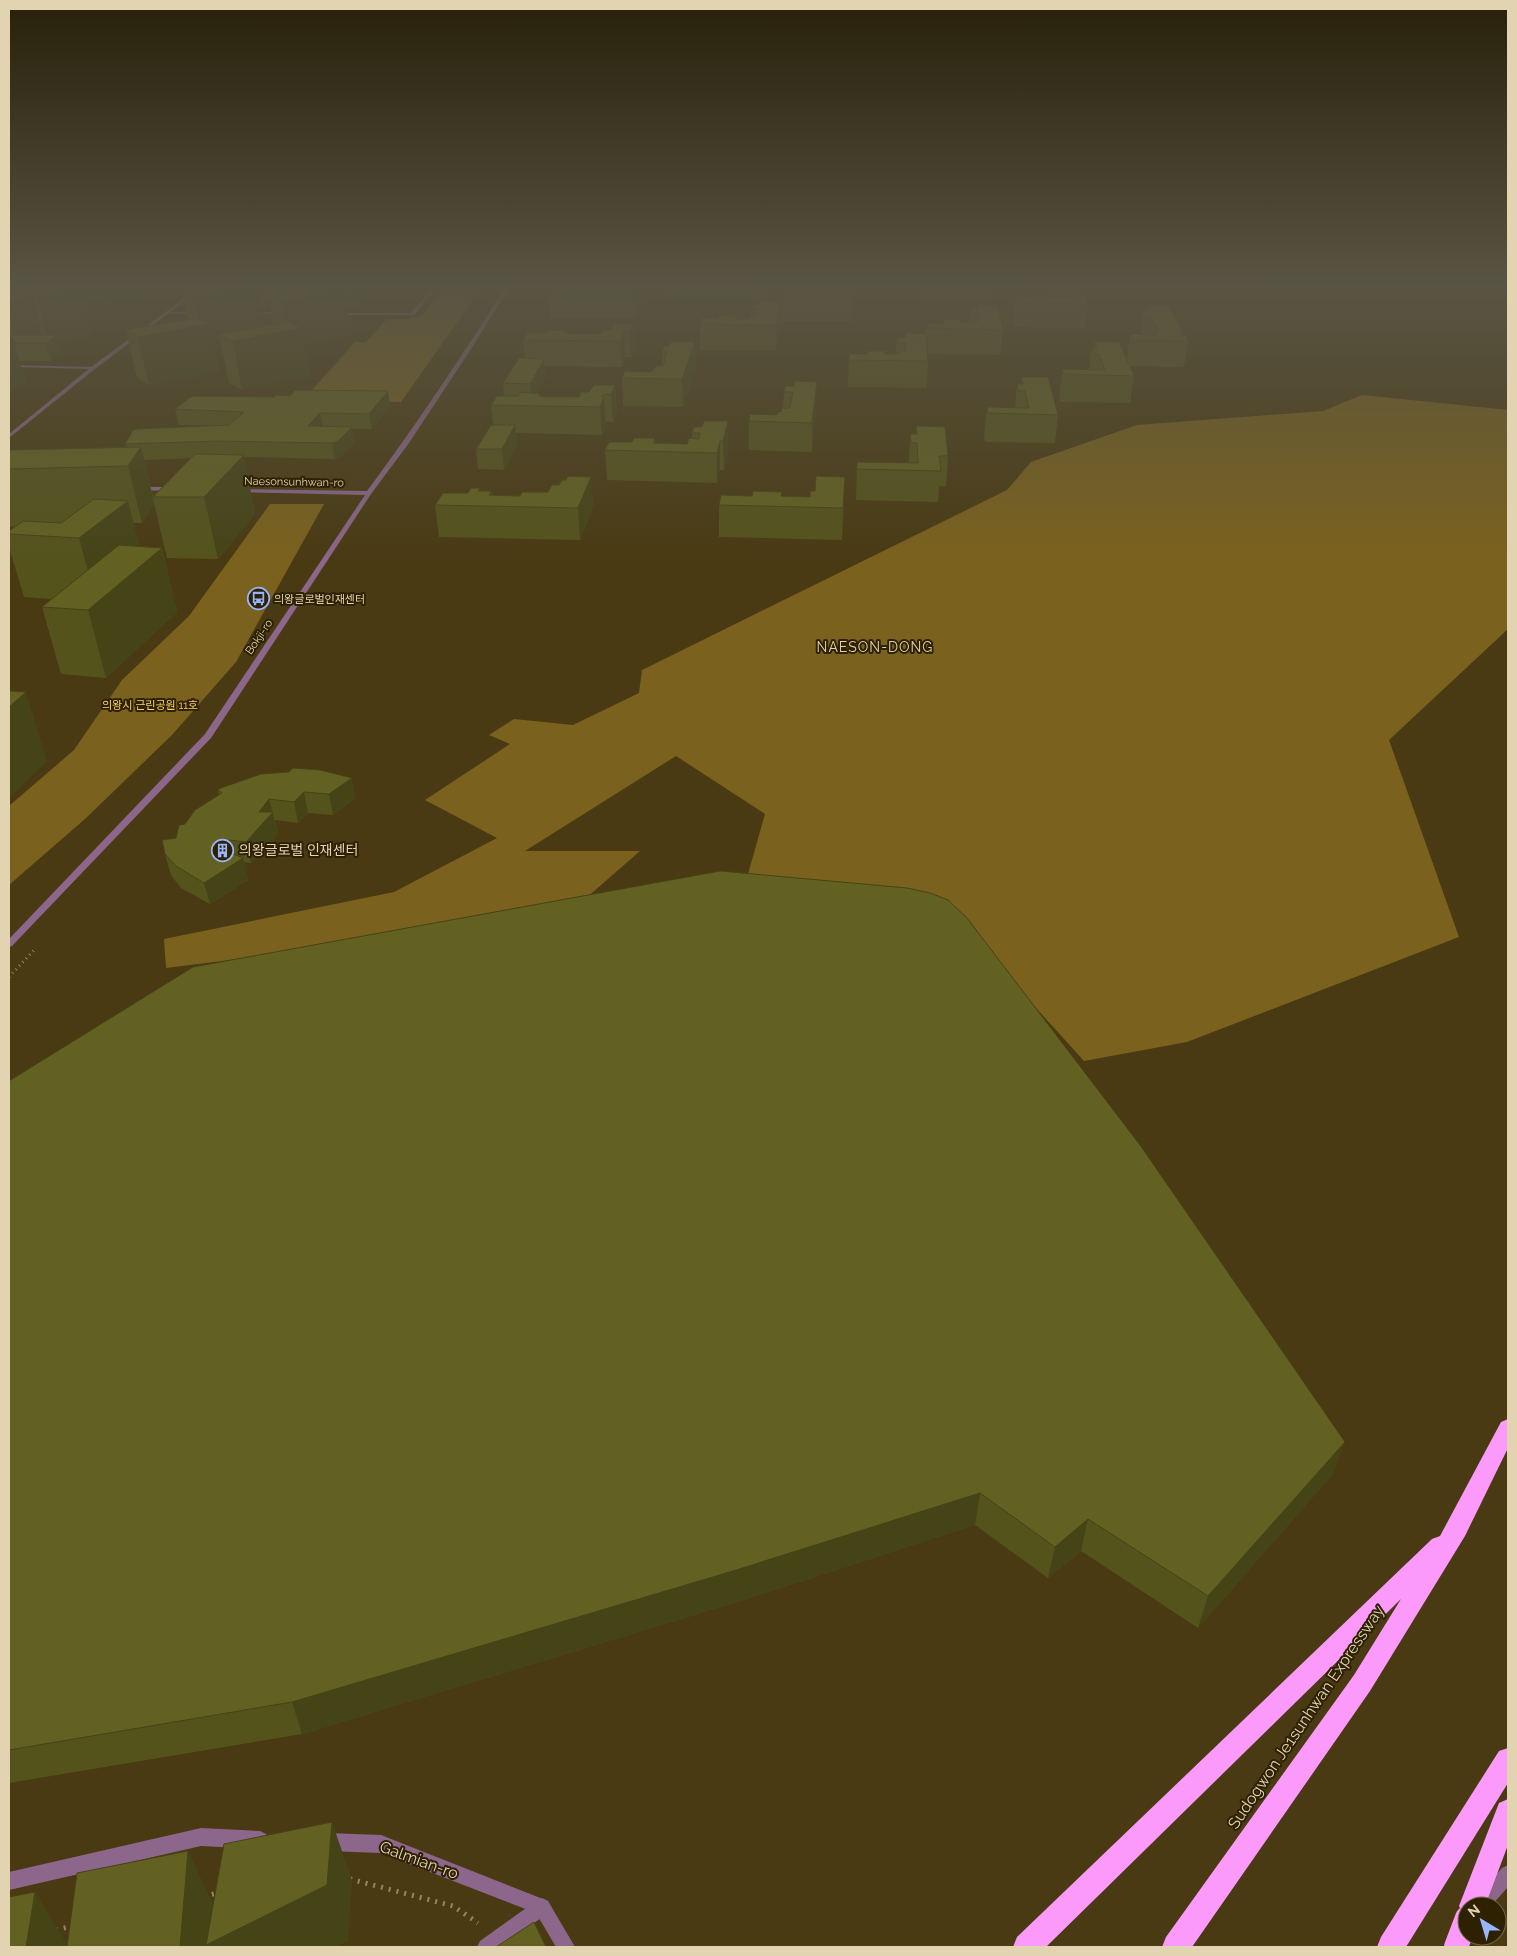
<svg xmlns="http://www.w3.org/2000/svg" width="1517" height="1956" viewBox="0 0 1517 1956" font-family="Raleway,'Noto Sans KR',sans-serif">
<rect width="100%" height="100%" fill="#493a13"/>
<g fill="#7a611d">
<path d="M446,288h35l-80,114 -97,-3 51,-57h11l21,-23h22l13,-4z"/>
<path d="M1362,395l146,15v219l-119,111 70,197 -272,105 -103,19 -135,-149 -205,-24 21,-74 -89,-58 -151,95h115l-71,62 -114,19 -289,36 -2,-29 230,-47 103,-54 -72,-38 85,-56 -21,-9 25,-16 59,6 66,-32 3,-23 365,-180 24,-28 106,-37 186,-14z"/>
<path d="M270,504h54l-88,158 -64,73 -87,84 -76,66v-79l65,-56 48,-70 67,-64z"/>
</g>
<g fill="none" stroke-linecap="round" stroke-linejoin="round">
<path stroke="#958661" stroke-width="3" stroke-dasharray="1 4" stroke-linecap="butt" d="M9,977l27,-29"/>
<g stroke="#958661" stroke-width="5" stroke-dasharray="2 6" stroke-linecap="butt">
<path d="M350,1879l103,27 25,17"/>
<path d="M204,1896l14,-3"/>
<path d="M56,1930l16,-4"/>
</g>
<g fill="#8d668c" fill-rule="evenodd">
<path d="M432,288h4l-22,27h-79l-2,-1 2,-1h76z"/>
<path d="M165,312h33l2,1 -33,1z"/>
<path d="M248,312h35l2,1 -35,1z"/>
<path d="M9,365l84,2 2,1 -2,1 -84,-2z"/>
<path d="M542,1898l6,3 3,6 -3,6 -47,34h-24l3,-6 56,-40z"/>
</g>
<g fill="#8d668c" fill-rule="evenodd">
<path d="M198,288h4l-107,81 -86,69v-4l82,-67z"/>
<path d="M505,288h4l-38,61 -62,94 -38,51 -160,244 -199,208 -3,1v-8l196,-205 160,-239 -128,-3 -3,-2 1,-1 132,2c49,-66 94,-134 138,-203z"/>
<path d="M135,487h38l3,2 -3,2 -36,-1 -3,-2z"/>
<path d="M201,1828l59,3 6,3 3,6 -3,6 -6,3 -59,-3 -192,44v-18z"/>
<path d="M327,1833l54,2 167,66 27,46h-19l-20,-34 -155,-60 -54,-2 -6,-3 -3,-6 3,-6z"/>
<path d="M1508,1865v22l-17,19h-21l3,-6 29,-32z"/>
</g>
<g fill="#fb9afa" fill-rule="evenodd">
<path d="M1508,1419v29l-43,88 -95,155 -178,256h-30l4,-10 188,-262 47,-76 -355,348h-33l4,-10 415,-398 8,-3 61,-114z"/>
<path d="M1508,1748v35l-102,164h-29l4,-10 118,-186z"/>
<path d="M1508,1799v46l-23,61h-18v11l-4,-2 -4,-9 40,-103z"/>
</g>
<path stroke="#fb9afa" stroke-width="24" d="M1456,1947l11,-29"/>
</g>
<g fill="#55531c" fill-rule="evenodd">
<path d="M9,288h132l2,8 -38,7 -5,-2 -17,3 8,32 -32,6 3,11 -11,8h-31l7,26 -18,3z"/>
<path d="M208,288h50l2,7 109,-7 1,5 -12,14h-11l4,28 -47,10 6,31 -68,14 -13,-7 -9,-43 -7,2 6,30 -70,13 -12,-7 -11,-48 61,-11 -5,-27zM270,307l3,17 -8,2 -3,-17h4z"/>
<path d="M645,288v10l-10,21 -84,-1 -2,-25z"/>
<path d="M665,288h102v4l-1,6 -101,-1z"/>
<path d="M827,288h27l-2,33h-71v4l-5,25h-76v-26l18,-5 18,-3v3h14l1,-3v-7l8,-5 22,-3v-4l46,-5z"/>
<path d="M916,288h79l-1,12 -78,-1z"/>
<path d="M1049,288h33l-1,5 7,11 -3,25 -71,-2 -1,-6 2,-24h19v-3l14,1z"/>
<path d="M977,305l26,25 -3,25 -72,-1v7l-1,27 -79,-1 1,-33h47l1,-16h8v-5l21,2 1,-12 16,1v-4l18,3h8l1,-14h7z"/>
<path d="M1146,306l37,26v3l5,6 -4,26 -54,-1 4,10 -4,27 -70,-1 -1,-6 3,-27 27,1 3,-22h2v-6l33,17 3,-25h11l3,-24h2z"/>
<path d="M634,324l1,26 -4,7h-6v2l-3,8 -77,-1 1,11 -9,16 3,4h39l10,-5 26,-7 2,28 -4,9h-7v3l-4,10 -86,-2 1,13 -13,24 -26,-1 -2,-20 17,-24 -2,-20 13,-9 -1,-13 22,-25 -2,-18 24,-7 19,-2 1,2 3,1h31l9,-4z"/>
<path d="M664,346l32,22 -13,39 -60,-1 -1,-28 29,-6 11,-6v-14z"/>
<path d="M1021,377l37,38 -3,28 -70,-1 -1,-6 3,-29 28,1 2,-24h4z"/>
<path d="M785,386l31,23 -4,43 -63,-2v-29l28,-6 4,-3 2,-4 1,-16z"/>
<path d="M388,391l2,15 -18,23h-20l2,14 -14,14 -5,2 -91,-2 11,57 -37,45 -51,-1 -13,-55 -12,20h-9l6,23 23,2 15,64 -71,66 -45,-4 -19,-67 10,-8 -28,-2 -15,-50v-16l6,-5 -6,1v-77l117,-3 -1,-3 94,-18 -40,-1 -4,-16 115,-13zM192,458l-39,38 -9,-36z"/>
<path d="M728,421v29l-4,20h-4l-3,13 -110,-3 -2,-30 27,-8 23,-4v5l32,1 5,-6v-5l10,-6z"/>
<path d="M916,426l32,30 -2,31 -7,-1 -1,16 -82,-2 1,-38 52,1 1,-29h6z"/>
<path d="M591,477l2,30 -13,33 -141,-3 -4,-32 45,-17v3h11l1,4 28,1 28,-4 18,-12z"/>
<path d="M782,492l-1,4 63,12 -2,32 -123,-3v-32l33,-9z"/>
<path d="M261,774l94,24 -22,17 -25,-2 -10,10 -23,-3 3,14 -27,29 -7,-1 4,18 -38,24 -29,-16 -10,-13 -6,-21 20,-30 34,-29 -1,-6z"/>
<path d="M9,1081l1324,393 -135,154 -117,-77 -33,27 -73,-53 -241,78 -432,131 -293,49z"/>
</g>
<g fill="#454417">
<path d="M9,288h8l2,10 22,-3 -9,2 12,45 -28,1 -7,-28z"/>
<path d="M72,288h24l4,13 -17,3 8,32 -32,6 3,11 -11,8 -5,-18 2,-2 -11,-43z"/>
<path d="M101,288h40l2,8 -38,7z"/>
<path d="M253,288h5l8,44 -47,2 1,6 -7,2 6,30 -70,13 -11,-48 62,-11 -6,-28z"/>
<path d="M359,288h10l1,5 -12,14 -2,-16z"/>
<path d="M638,288h7v10l-10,21 -1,-24z"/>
<path d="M766,288h1v4l-1,6z"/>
<path d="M854,288l-2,33 1,-24z"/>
<path d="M344,290l7,45 -47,10 6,31 -68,14 -9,-49 54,-10 -6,-30z"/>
<path d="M269,298l1,9 -4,2 -2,-9z"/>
<path d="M781,301v24l-5,25v-25z"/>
<path d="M634,324l1,26 -4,7 -1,-26z"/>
<path d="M622,331l1,5 1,-3 1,26 -3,8 -2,-26z"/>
<path d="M13,338l14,49 -18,3v-51z"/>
<path d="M695,342l1,26 -13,39 -1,-28z"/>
<path d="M544,359l2,18 -15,26 -1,-19z"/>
<path d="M817,382l-1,27 -4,43v-29z"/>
<path d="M615,385l2,28 -4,9 -2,-28z"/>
<path d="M388,391l2,15 -18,23 -3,-15z"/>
<path d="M603,394v6l1,-3 2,28 -4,10 -2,-28z"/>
<path d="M320,413l3,15 -15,-2z"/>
<path d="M728,421v29l-4,20 -1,-29z"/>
<path d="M515,425l2,21 -13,24 -2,-21z"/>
<path d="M352,427l2,16 -14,14 -5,2 -3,-16z"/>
<path d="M720,441v29l-3,13v-30z"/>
<path d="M141,447l13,56 -12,20 -14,-57z"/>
<path d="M244,455l11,59 -37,45 -14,-62z"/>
<path d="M591,477l2,30 -13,33 -2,-32z"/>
<path d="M845,477l-1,31 -2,32 1,-32z"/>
<path d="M128,501l15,61 -47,39 -17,-63z"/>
<path d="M162,548l15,64 -71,66 -18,-68z"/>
<path d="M26,692l21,69 -38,37v-91z"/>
<path d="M352,778l3,20 -22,17 -4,-21z"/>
<path d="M304,792l4,21 -10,10 -4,-21z"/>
<path d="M269,799l9,35 -27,29 -5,-21 13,-30z"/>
<path d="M229,840l5,21 9,-3 5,22 -38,24 -6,-21 18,-34z"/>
<path d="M1345,1442l-12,32 -135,154 10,-32z"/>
<path d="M980,1493l-5,32 -241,78 -432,131 -10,-32z"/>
<path d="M1088,1519l-7,32 -33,27 7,-31z"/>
<path d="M332,1822l20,58 -4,61 -12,6h-156l8,-96 27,57z"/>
<path d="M35,1892l34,55h-43z"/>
</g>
<g fill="#636121" stroke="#454417">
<path d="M26,288h47l7,3 -43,7 -5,-2 -23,4v-7l21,-4z"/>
<path d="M208,288h45l-59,10 -12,-6z"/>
<path d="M268,288h44l-44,8 1,2 -5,2h-3l-1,-5z"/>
<path d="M314,288h24l6,2 -63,11 -13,-5z"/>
<path d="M338,288h21l-3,3 -13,-1h1z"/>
<path d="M553,288h85l-4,7 -85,-2z"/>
<path d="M833,288h21l-1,9h-72l1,-6 32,-2v3h14v-3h5z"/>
<path d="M1064,293h19l5,11 -72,-2 -1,-5h20l-1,-3 31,3z"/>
<path d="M760,300l21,1 -5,24 -76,-1 2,-6 16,1 1,-3h17l-1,3h15l1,-3h4l2,-7h-6l2,-5h6z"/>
<path d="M977,305h20l6,25 -76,-2v-5l17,1 -1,-4h17l1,3h13v-2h6l-1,-7h-8l-1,-5h8z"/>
<path d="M1146,306h23l14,26h-4l2,3h4l3,6 -55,-1 -3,-6 26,1 -2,-5h4l-7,-14h-4l-3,-6h5z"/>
<path d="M196,318l13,6 -71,13 -12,-7z"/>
<path d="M288,322l14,6 -69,13 -14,-7z"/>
<path d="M615,324h19l-4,7h-8v2h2l-4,8 -97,-1 5,-7h19l2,-3 17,1 -1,2 5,1h31l2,-4h7z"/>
<path d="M905,333l21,1 2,27 -79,-1v-6h18v-3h18v3h14v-3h7l-1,-8h-8v-5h8z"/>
<path d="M9,335l4,3 -4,1z"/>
<path d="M9,335h48l-11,8h-31l-2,-5z"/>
<path d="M671,342h24l-13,37 -60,-1 3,-7 26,1 5,-6h7l4,-14h-5l2,-6h5z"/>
<path d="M1094,342h25l15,34 -71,-2 -1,-5 43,1 -6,-16h-5l-2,-6h5z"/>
<path d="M519,358l25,1 -14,25 -27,-1z"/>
<path d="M1021,377h27l10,38 -70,-2 -1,-6 42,1 -4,-17h-6l-2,-7h6z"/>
<path d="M794,381l23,1 -5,41 -63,-2 1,-7 27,1 1,-3h3l1,-4h8l3,-16h-9l1,-6h9z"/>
<path d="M594,385h21l-4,9h-8l-1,3h2l-4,10 -109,-2 6,-9h21l3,-4 19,2 -1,2 5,1h35l2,-5h8z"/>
<path d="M295,390l93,1 -19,23 -49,-1 -12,13 44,1 -14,14 -6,2 -115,-2 -92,3 8,-14 4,-1 92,-4 15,-13 -69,-3 14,-11 5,-2 80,1 2,-2 14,1z"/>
<path d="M704,421h24l-5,20h-3l-3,12 -112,-3 4,-8h23l2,-4h21l-2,5 34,1 2,-6 10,1 1,-6h-8l2,-6h8z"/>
<path d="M491,425h24l-13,24h-26z"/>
<path d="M916,426l29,1 3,29h-9l2,15 -84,-2v-7l61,1 -1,-20h-6l-1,-9h7z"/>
<path d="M141,447l-13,19 -119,3v-19z"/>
<path d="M195,454l49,1 -40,42h-51z"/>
<path d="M568,476l23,1 -13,31 -143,-3 8,-12h25l3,-5h9l-2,3h13l-2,4 31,1 2,-4h26l4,-7h7l3,-5h4z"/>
<path d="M816,476l29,1 -2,31 -124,-3 2,-10 31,1 1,-5 29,1 -1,4 29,1v-6h5z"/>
<path d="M94,499l34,2 -49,37 -70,-4v-3l14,-10 38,2z"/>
<path d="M119,545l43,3 -74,62 -46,-3z"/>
<path d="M9,691l17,1 -17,15z"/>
<path d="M293,768l27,2 32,8 -23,16 -25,-2 -10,10 -25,-3 -10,13h14l-27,30 -17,-2 -7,9 21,9 -39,25 -28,-17 -11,-12 -3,-14 14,-2 3,-13 6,-1 10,-14 27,-17 -4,-4 43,-15 28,-2z"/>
<path d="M720,871l187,17 23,5 18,7 19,18 173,227 205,297 -137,154 -120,-77 -33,28 -75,-54 -247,78 -441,131 -283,48v-669l184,-114z"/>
<path d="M332,1822l-5,63 -121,60 18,-101z"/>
<path d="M188,1851l-8,96h-113l10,-74z"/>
<path d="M35,1892l-9,55h-17v-50z"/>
<path d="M534,1922l12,25h-50z"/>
</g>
<linearGradient id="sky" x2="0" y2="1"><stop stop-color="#28200a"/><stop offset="0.51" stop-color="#595544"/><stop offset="1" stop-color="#595544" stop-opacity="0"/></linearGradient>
<rect width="1517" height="561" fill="url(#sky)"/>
<defs>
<symbol id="bus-ring" viewBox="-11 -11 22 22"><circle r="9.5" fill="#2d2102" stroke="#99b5fd" stroke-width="1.5"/><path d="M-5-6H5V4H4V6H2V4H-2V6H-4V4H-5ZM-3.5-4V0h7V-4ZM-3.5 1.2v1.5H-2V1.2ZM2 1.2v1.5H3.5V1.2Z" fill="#99b5fd"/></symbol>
<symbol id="building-ring" viewBox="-11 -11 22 22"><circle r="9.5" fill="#2d2102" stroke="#99b5fd" stroke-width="1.5"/><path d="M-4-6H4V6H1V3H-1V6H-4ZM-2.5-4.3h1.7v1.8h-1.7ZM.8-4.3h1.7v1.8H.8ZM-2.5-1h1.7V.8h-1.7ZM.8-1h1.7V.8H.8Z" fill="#99b5fd"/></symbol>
</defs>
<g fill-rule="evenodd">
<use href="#bus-ring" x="246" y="586" width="25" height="25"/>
<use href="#building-ring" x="210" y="838" width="25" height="25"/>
</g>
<g text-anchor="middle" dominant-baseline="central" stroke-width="4" stroke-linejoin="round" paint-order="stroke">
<g font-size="11" fill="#e2d3b1" stroke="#2d2102">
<text transform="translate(294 482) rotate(1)">Naesonsunhwan-ro</text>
<text transform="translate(259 637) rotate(-56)">Bokji-ro</text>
</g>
<g font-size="11" fill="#e2d3b1" stroke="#2d2102" text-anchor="start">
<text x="274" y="599">의왕글로벌인재센터</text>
</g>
<g font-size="11" fill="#fdd063" stroke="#2d2102">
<text x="150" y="705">의왕시 근린공원 11호</text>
</g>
<g font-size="14" letter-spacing="1" fill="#e2d3b1" stroke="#2d2102">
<text x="875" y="647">NAESON-DONG</text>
</g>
<g font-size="14" fill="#e2d3b1" stroke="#2d2102" text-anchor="start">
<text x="239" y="850">의왕글로벌 인재센터</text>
</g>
<g font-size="16" fill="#e2d3b1" stroke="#2d2102">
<text transform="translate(1306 1717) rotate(-56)">Sudogwon Je1sunhwan Expressway</text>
<text transform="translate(419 1860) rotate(20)">Galmian-ro</text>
</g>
</g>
<rect width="1517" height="1956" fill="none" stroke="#e2d3b1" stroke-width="20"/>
<g transform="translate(1482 1921) rotate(322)"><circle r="24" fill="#2d2102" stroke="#756848"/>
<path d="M0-4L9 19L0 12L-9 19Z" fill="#99b5fd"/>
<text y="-8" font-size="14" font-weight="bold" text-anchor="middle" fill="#e2d3b1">N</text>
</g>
</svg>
